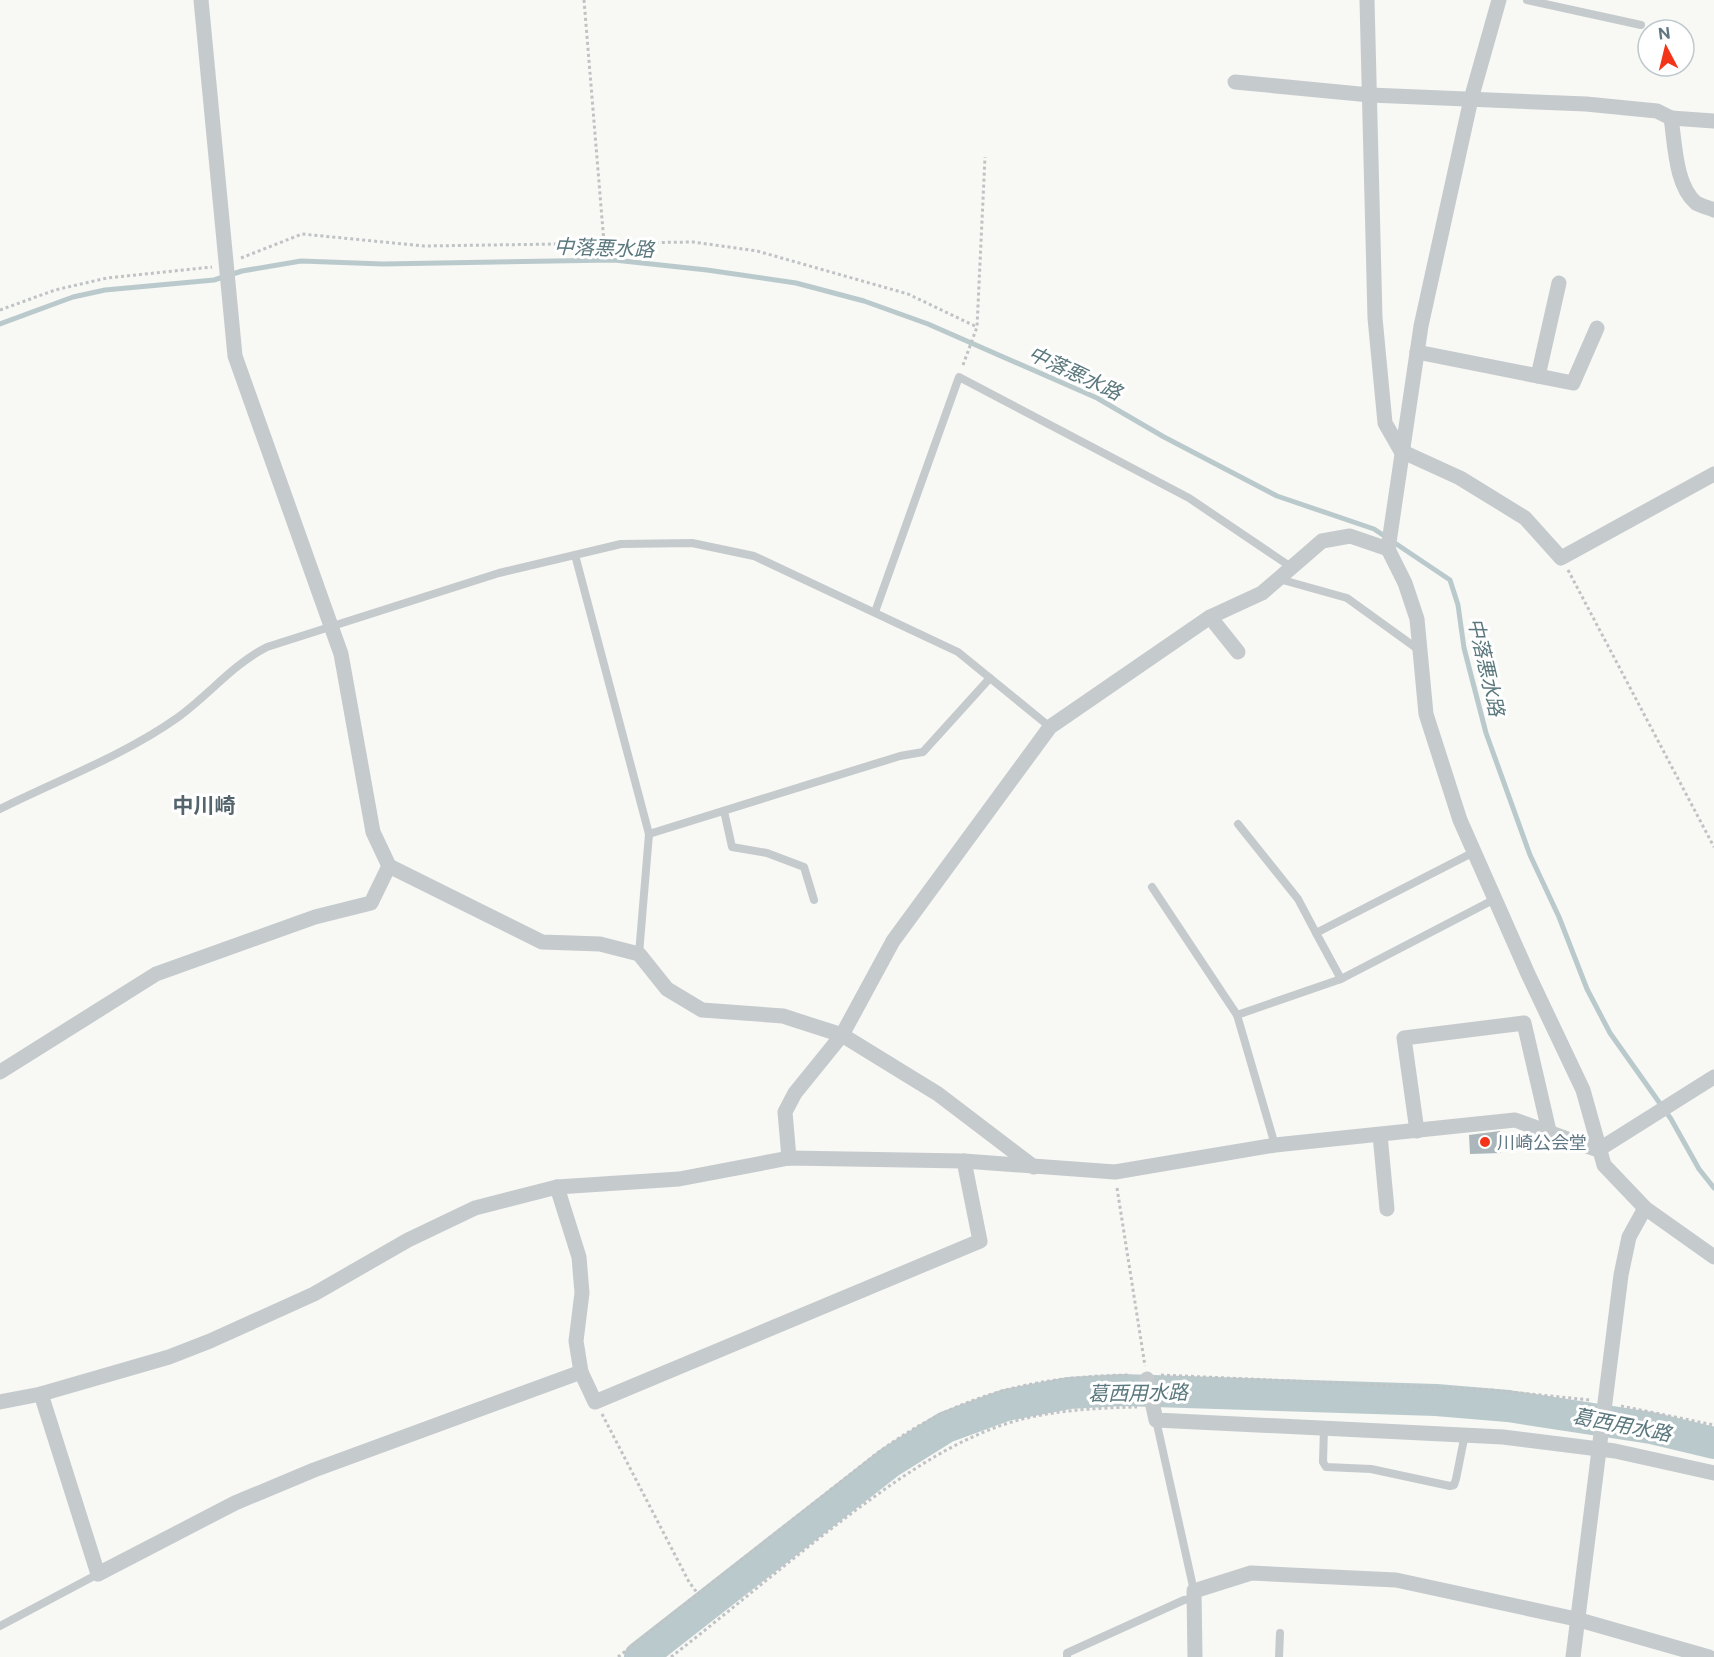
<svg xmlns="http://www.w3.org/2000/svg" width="1714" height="1657" viewBox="0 0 1714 1657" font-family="'Public Sans','Noto Sans JP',sans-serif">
<rect width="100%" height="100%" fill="#f8f8f5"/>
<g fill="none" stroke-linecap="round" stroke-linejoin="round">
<path stroke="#bacacc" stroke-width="5" d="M0,324l73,-27 32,-7 109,-10 28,-9 59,-10 82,3 231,-4 93,10 89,13 68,18 64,23 169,74 67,39 113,59 97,33 76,51 8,25 6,43 22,85 44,122 29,62 28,72 23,44 61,86 28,50 15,19"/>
<path stroke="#bacacc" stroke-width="32" d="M640,1657l250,-195 56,-35 60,-22 63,-12 53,-3 314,10 72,6 143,22 63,15"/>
</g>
<path fill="#abb6bb" d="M1500,1131l1,22 -31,1 -1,-19z"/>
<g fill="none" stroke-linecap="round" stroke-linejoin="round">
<g stroke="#c0c3c5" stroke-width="3" stroke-dasharray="3 3" stroke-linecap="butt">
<path d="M584,0l20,243"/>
<path d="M241,258l61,-24 122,12 269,-4 64,9 151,43 69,33"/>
<path d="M0,310l55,-20 52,-12 105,-11"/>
<path d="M963,365l14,-38 8,-170"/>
<path d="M1568,570l146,277"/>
<path d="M1117,1188l28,178"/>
<path d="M1161,1375l330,15 99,10"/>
<path d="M1621,1406l93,19"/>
<path d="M602,1414l87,168 9,12"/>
<path d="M618,1657l258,-203c81,-60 157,-78 255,-79"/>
<path d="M671,1657c63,-49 124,-102 189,-150 48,-35 97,-69 155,-86 40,-11 81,-13 122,-14"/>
</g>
<g stroke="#c5cacd" stroke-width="8">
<path d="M1527,0l114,25"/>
<path d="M575,555l74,279 251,-78 23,-4 67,-74"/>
<path d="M1279,579l68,19 72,52"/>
<path d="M875,612l84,-235 230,121 102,69"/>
<path d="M0,809c58,-29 123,-53 177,-91 32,-23 55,-53 90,-71l232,-74 122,-29 71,-1 62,13 204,96 92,75"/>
<path d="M724,811l8,36 35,6 37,14 10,33"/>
<path d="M1238,824l60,75 18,34"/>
<path d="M1474,852l-158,81 25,46 154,-80"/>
<path d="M1152,887l85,128"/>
<path d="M639,954l10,-120"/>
<path d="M1275,1145l-38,-130 104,-36"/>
<path d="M1156,1420l38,171"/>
<path d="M1324,1428l-1,34 3,5 45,2 79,17 4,-1 2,-6 9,-45"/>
<path d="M0,1626l98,-52"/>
<path d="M1067,1657v-4l117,-53 10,-1"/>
<path d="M1279,1657l1,-24"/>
</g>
<g stroke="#c5cacd" stroke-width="15">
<path d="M201,0l34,356 106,298 32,178 16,34 153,76 58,2 39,10 28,35 35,21 81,6 59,19 51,-94 157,-214 160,-110 52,-24 60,-52 28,-5 38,13"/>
<path d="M1367,0l8,318 10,105 16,28 59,27 65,40 36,40 153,-84"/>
<path d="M1499,0l-28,99 -50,227 -33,223 17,34 12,36 9,95 34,106 68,154 55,116 21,75 41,43 69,49"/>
<path d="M1235,82l135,13 216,9 71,7 14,7c4,25 4,67 25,85 5,3 13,5 18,7"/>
<path d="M1671,118l43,3"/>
<path d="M1417,352l156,31 24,-55"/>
<path d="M1538,376l21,-93"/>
<path d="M1210,617l28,35"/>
<path d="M0,1072l156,-98 159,-57 56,-14 18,-37"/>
<path d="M1417,1131l-13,-93 120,-15 25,108"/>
<path d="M1380,1135l7,74"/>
<path d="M1598,1150l116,-73"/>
<path d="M789,1158l-4,-46 10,-19 47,-58 96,59 96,73"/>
<path d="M557,1187l22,70 3,36 -6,48 5,31"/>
<path d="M1147,1379l9,41 347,17 112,14 99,22"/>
<path d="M41,1394l57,180 137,-71 79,-33 267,-98 14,30 385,-161 -16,-80"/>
<path d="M0,1402l41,-8 128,-37 41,-16 104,-47 94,-54 67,-32 82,-21 122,-8 110,-21 175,3 151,11 160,-27 240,-25 83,30"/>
<path d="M1195,1657l-1,-66 57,-18 145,7 180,39 133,38"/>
<path d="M1573,1657l48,-382 8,-38 16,-29"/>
</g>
</g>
<circle fill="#f43419" stroke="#fff" stroke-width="2" cx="1485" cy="1142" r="6"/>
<g text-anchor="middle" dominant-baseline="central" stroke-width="6" stroke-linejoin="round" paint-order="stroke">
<g font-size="18" fill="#607783" stroke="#fff" text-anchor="start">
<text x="1497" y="1142">川崎公会堂</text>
</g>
<g font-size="20" font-style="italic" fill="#5a787d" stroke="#fff">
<text transform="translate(604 248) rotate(2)">中落悪水路</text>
<text transform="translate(1075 373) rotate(25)">中落悪水路</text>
<text transform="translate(1486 667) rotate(77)">中落悪水路</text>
<text transform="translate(1138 1393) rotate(-1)">葛西用水路</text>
<text transform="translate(1622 1425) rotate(11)">葛西用水路</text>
</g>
<g font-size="21" font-weight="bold" fill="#53646d" stroke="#fff">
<text x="204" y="805">中川崎</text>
</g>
</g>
<g transform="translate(1666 48) rotate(353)"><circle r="28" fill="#ffffff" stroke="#bfc9cd" stroke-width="1.5"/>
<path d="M0-4.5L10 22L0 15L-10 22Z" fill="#f43419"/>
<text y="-9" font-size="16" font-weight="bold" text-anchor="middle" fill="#607783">N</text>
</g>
</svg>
